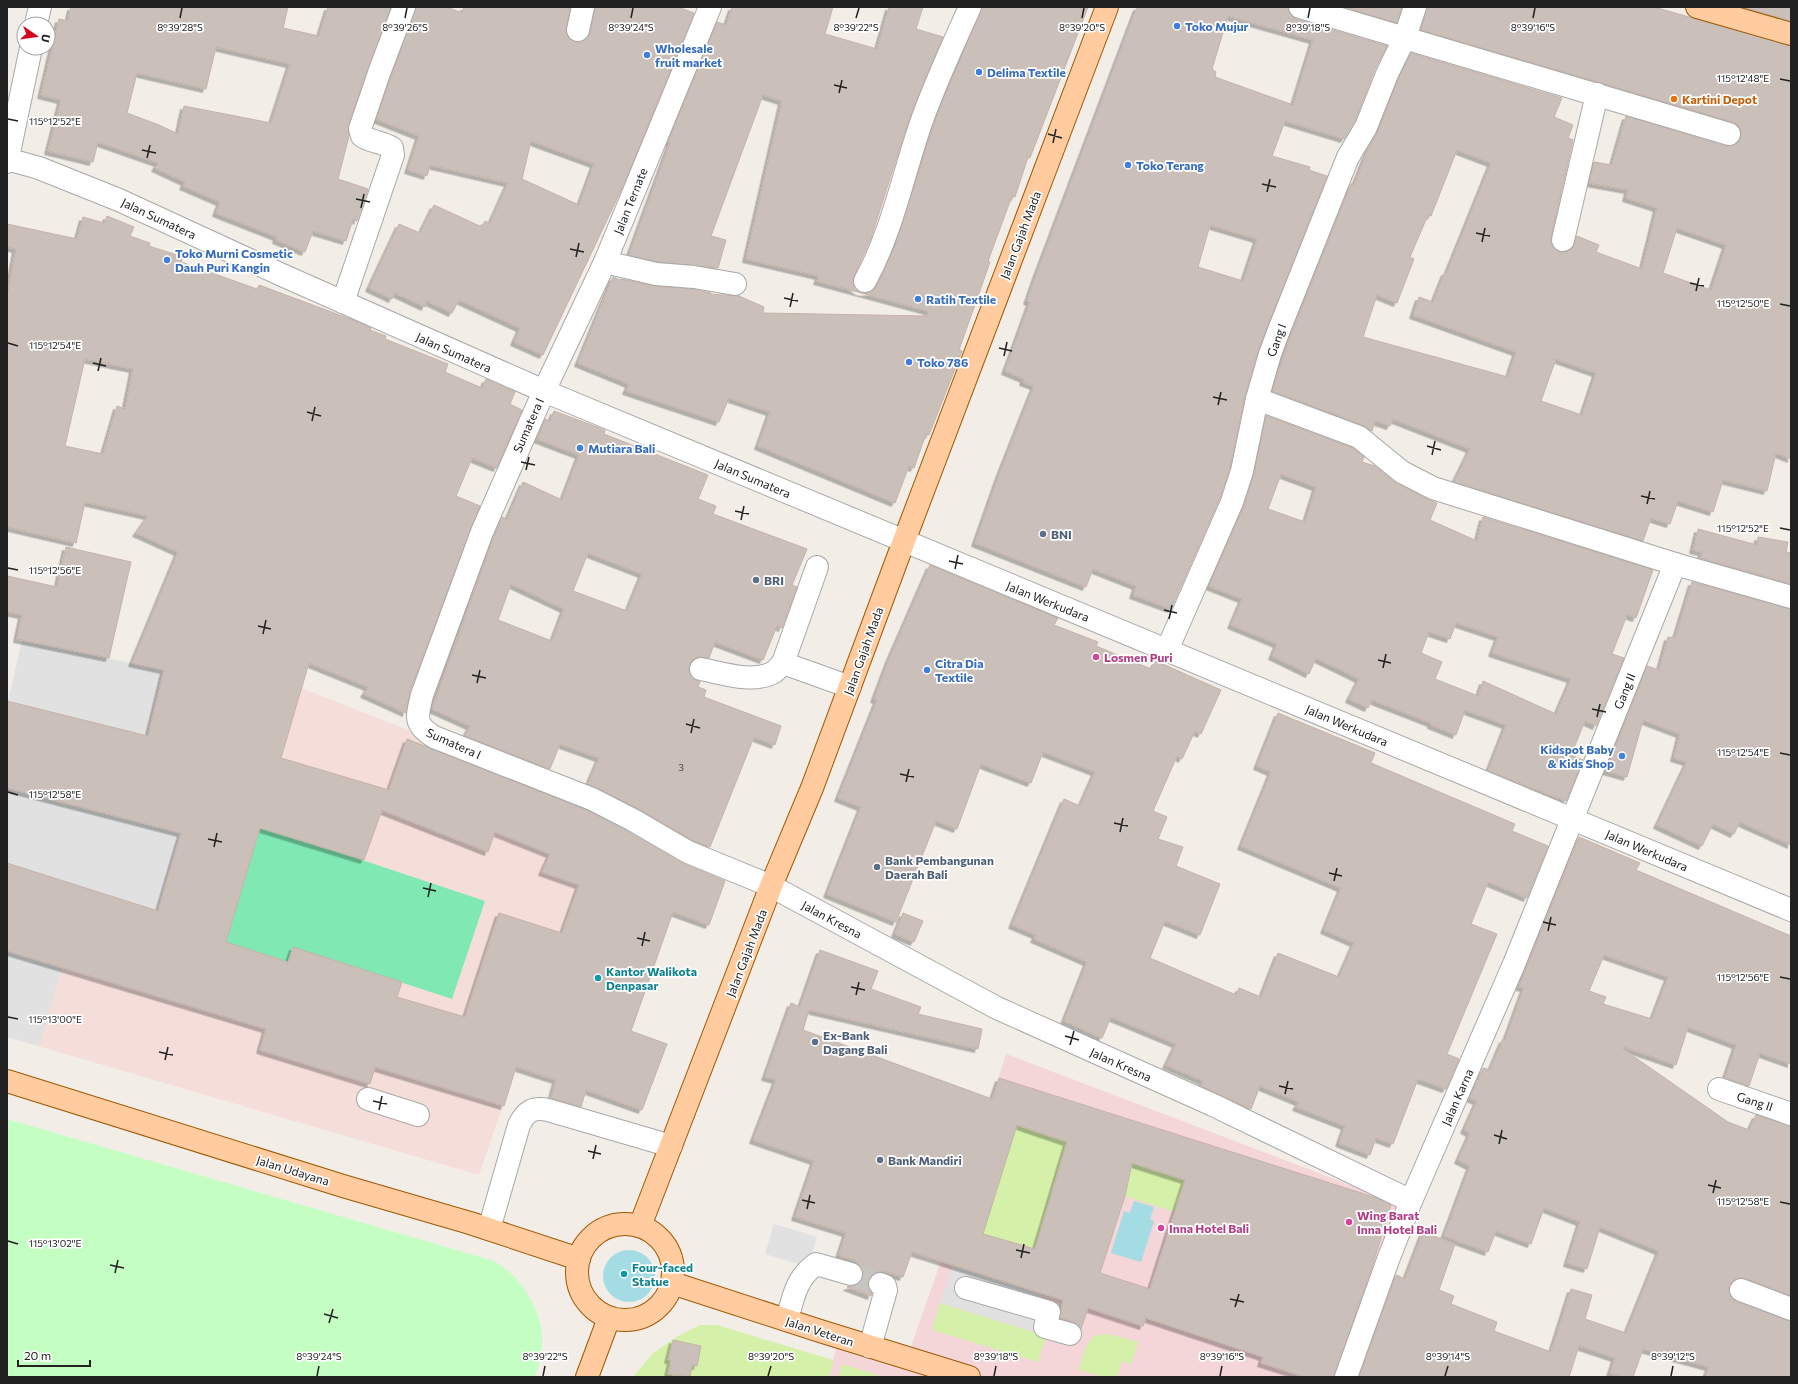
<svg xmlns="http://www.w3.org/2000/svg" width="1798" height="1384" viewBox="0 0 1798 1384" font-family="Commissioner,sans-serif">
<defs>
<filter id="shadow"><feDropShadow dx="-3.5" dy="3.5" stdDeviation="0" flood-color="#0004"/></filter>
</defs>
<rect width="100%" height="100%" fill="#f2ede7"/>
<path fill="#f4d5d8" d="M1006,1054l394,150 -62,173h-509l9,-36 68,20 35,-100z"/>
<path fill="#f5deda" d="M301,688l304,119 -126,368 -472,-138v-249l174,45z"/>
<g fill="#d4f0a9">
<path d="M1017,1125l177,58 -19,29 -50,-16 1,-5 -68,-21 -23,79 -52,-15z"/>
<path d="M940,1303l106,33 -8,26 -106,-32z"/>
<path d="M700,1325h17l116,35 -4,17h-196l19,-23 26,-18z"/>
<path d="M1108,1334l30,8 -7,22 -9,-3 -5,16h-13l-25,-7c3,-12 6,-25 15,-34z"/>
<path d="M842,1364l41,13h-44z"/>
</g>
<path fill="#c4fec2" d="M7,1119l487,142c26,15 44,43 48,73 1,14 -3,30 -7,43h-528z"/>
<path fill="#7fe8b3" d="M260,828l66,20 159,53 -33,98 -159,-52 -5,15 -62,-20z"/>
<g fill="#e1e1e1">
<path d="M22,640l142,30 -16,65 -141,-29z"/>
<path d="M7,788l174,45 -23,78 -151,-48z"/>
<path d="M7,951l55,17 -23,78 -32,-9z"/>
<path d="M774,1224l43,13 -9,30 -43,-13z"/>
<path d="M953,1265l90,29 -11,37 -92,-28z"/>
</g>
<g fill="#a4dce3">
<path d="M1134,1201l20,6 -4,12 4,2 -13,41 -30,-9 13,-42 6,2z"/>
<circle cx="629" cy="1276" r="26"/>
</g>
<g fill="#cbbfba" stroke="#c6b2a8" fill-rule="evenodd" filter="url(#shadow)">
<path d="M71,7h217l-5,21 36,8 9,-29h63l-43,118 1,11 -11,43 30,10 -11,32 -4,-2 -7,22 -33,-10 -8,21 -29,-12 1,-3 -61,-24 4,-11 -37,-16 2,-4 -30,-14 3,-5 -60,-21 -5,20 -45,-11 13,-51 -20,-5 18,-76 9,2zM216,47l74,17 -19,59 -87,-17 -6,28 -19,-9 -32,-12 10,-40 69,16z"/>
<path d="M416,7h31l15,6 2,-6h106l-4,26 4,6 6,3h6l5,-4 3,-5 5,-26h83l16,6 -69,169 -82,173 -29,-13 6,-14 -61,-28 -7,13 -25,-12 -2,6 -30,-14 -3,6 -23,-11 30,-64 21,9 14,-28 48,22 3,-6 5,2 18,-40 -78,-18 -3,11 -19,-6 11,-34 -43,-17zM531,141l63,23 -15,41 -57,-26z"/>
<path d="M732,7h101l-8,27 52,15 12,-42h34l-7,22 27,8 -34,82 -38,119 -17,38 -1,6 1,6 5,4 6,1 7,-1 4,-5 18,-39 44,-136 44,-105h106l-58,151 -2,-1 -13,40 -3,-1 -24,65 2,1 -31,88 3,1 -33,84 -3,-1 -12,34 -5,-2 -14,37 -137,-57 12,-34 -41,-14 -10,24 -93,-31 3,-7 -51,-21 35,-86 7,3 1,-1 34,7 37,3 19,4 -1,1 29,2 25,11 -1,6 164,3 1,-5 -111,-30 2,-5 -73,-17 36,-158 -19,-6 -52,141 15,4 -8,28 -60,-6 -29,-7 41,-112 -2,-1 49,-120 9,3z"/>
<path d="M1137,7h151l3,8 5,4 91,27 -12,23 -20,52 -11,18 -59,-18 -13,35 38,11 -1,3 18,6 -69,175 -13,45 -15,72 -10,30 -49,111 -38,-14 3,-9 -43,-17 -7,18 -111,-44 25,-71 34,-86 -11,-4 1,-3 -19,-8 25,-69 -3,-1 9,-26zM1228,16l85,24 -20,65 -78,-28 1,-5 -4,-3zM1210,225l47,14 -14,42 -45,-14z"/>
<path d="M1344,7h58l-5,16z"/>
<path d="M1427,7h227l137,39v413l-15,-6 -9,38 -44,-11 -10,32 -35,-11 -8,23 -19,-6 -8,23 -189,-59 16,-33 -77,-30 -3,7 -15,-5 -3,10 -9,-6 -91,-34 19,-56 60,-151 3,1 15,-38 9,-15 20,-53 13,-26 151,45 -8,19 19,8 -5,13 5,2 -22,97v7l3,5 6,3h6l6,-3 5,-13 22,9 -3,7 46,17 15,-61 -31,-10 2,-8 -39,-7 5,-21 18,3 14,-49 99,30h7l5,-3 4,-5v-7l-3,-6 -5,-3 -312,-92zM1457,150l34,13 -44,109h-2l-12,30 -14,-5 -6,18 103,37 -8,25 -145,-40 14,-42 20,8 17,-44 -4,-2 18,-42 3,1zM1677,228l49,17 -15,45 -48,-17zM1556,359l40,14 -14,42 -41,-14z"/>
<path d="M1742,7h49v14z"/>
<path d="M107,216l27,11 -4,9 20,7 -1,3 34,11 -2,5 76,27 2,-4 94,35 18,8 -1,2 16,6 -1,3 63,25 -3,8 37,16 4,-9 29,13 -5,12 12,6 -25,58 -25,-10 -16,38 24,10 -70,185 -4,22 -42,-19 4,-7 -59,-24 -28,95 108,32 18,-51 180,71 40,21 55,32 43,18 -16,44 -36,-13 -42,119 36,13 -25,66 -56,-20 -5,17 -30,-9 5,-18 -40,-13 -12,39 -129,-39 -5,17 -110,-34 6,-21 -259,-78v-88l151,48 23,-78 -174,-45v-87l141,35 16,-66 -32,-7 46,-111 -42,-19 12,-17 -63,-14 -9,41 -69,-16v-231l9,-47 -9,-2v-23l70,15 6,-22 21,6zM85,359l48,10 -8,40 -8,-3 -14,48 -38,-8zM382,810l106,42 7,-20 55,22 -8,18 37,13 -17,48 -63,-20 -34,104 -68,-20 5,-15 -109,-35 -5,15 -62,-20 34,-114 104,32z"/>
<path d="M554,411l51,19 -1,4 104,41 -10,24 18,7 -3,8 94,35 -15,36 5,2 -15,41 -5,-2 -14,34 -48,-18 -6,16 -12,-1 -6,4 -2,5v6l3,6 8,4 -2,5 8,3 -2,7 77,29 -6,19 -21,-8 -44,110 -16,-6 -55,-32 -51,-25 11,-26 -39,-14 -10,25 -85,-33 5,-10 -38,-17 62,-172 8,-20 5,2 16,-37 39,18 17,-45 -42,-16 8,-20 5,2zM588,553l54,21 -15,37 -54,-20zM511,584l53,25 -12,32 -54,-21z"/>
<path d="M1266,416l87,32 11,9 -2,5 13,4 21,17 31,16 10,4 -7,17 47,21 6,-24 170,53 -17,48 -9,-3 -15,39 12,4 -28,68 -11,-5 -14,34 12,5 -17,41 -78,-30 18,-46 -41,-15 -9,25 -25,-10v-2l-59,-23 -4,8 -19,-9 10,-20 -43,-21 -7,16 -37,-18 5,-12 -46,-19 11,-26 -33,-13 35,-80 10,-32zM1281,474l35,13 -11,35 -37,-13zM1456,623l42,14 -6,16 79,26 -15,35 -73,-33 -5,15 -43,-17 7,-17 -21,-9 8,-21 21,7z"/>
<path d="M1698,529l59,16 1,-8 30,5 -2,10 5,1v31l-91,-26 2,-6 -9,-2z"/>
<path d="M66,547l65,15 -22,96 -92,-19 5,-24 -15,-3v-36l50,11z"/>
<path d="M930,565l128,53 -4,7 44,17 -2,4 55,23 5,-8 65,29 -20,44 -6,-3 -13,28 -5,-3 -24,55 14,6 -9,22 25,8 -7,19 44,18 -20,51 -35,-14 -15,37 86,37 3,-7 22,9 17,-44 61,24 15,-34 -30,-13 17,-42 -100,-42 30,-74 -14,-6 21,-53 97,40 -4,10 144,61 -3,7 36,15 -21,52 -39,-16 -17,42 26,10 -50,120 12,5 -13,30 -28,-10 -25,65 -17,-6 -6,17 -31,-12 6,-17 -49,-19 3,-5 -39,-16 -9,23 -50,-23 2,-5 -37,-16 10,-21 -65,-27 -9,21 -38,-17 23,-59 -53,-23 2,-4 -24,-10 52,-126 16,7 15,-34 -52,-20 -12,31 -50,-19 -24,65 -21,-8 -40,101 -69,-28 34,-87 -23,-9 39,-98 -3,-1 15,-40z"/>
<path d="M1692,582l99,27v236l-51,-23 -6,12 -21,-10 -11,22 -45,-21 30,-63 -13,-4 6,-24 -37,-14 -16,57 -21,-6 41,-105 12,4 9,-33 7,1z"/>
<path d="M1579,837l61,26 -4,7 155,66v128l-31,-11 -11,33 -24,-8 11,-33 -48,-18 -12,38 -52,-18 -1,2 105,73 21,8 7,-15 35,11v170l-46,-18h-6l-6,3 -3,4 -1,7 2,6 6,4 54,19v56h-86l4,-10 -66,-18 -10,28h-10l-13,-4 5,-15 -36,-12 -10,31h-210l37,-102 9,4 18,-47 32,12 -16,46 15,6 -3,8 46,18 -3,9 57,21 20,-63 21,6 -7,24 41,14 33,-82 -59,-24 -13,42 -20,-6 13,-41 -36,-14 -13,36 -35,-13 -8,21 -44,-16 26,-70 -12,-6 12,-27 -6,-3 13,-29 -8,-3 14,-30 7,2 13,-31 2,1 19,-52 -5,-1zM1604,955l64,22 -16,42 -49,-15 3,-7 -17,-6z"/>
<path d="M903,913l20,8 -9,21 -19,-8z"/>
<path d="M820,950l58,21 -7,18 50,18 -3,7 64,15 -4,20 -169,-39 -6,20 189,69 7,-21 378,120 14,7 -19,62 -38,110h-29l-44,-14 2,-6 -117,-39 -3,8 -55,-18 -7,21 -7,-7 -14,-4 3,-18 -151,-48 -9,25 -19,-6 -12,3 -4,6v5l4,8 -1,3 -24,-9 12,-4 4,-5v-7l-7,-10 -17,-6 7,-22 -51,-16 19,-56 -61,-21 23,-60 -11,-3 26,-74 9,4zM1017,1125l50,17 -32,107 -52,-15zM1132,1163l53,17 -35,109 -50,-16 25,-77z"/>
<path d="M673,1340l28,6 -4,20 -5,-1 -2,12 -22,-3 3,-14h-3z"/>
</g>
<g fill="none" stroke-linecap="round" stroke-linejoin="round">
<path stroke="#c8c4bf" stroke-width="22" stroke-dasharray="22 11" stroke-linecap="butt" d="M851,1274l29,10"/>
<defs>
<g id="minor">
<path d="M710,7l-105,255 -61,129 -62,141 -60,163c-5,22 -9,29 12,42l158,62 41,21 55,32 83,34 226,122 216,97 198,96"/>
<path d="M1300,7l429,127"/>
<path d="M36,24l4,-17"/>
<path d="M578,30l5,-23"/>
<path d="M7,159l32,9 80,32 163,75 262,116 1247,519"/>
<path d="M7,162l24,-114"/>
<path d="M1563,240l34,-146"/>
<path d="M605,262l51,12 38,3 41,7"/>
<path d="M865,281c27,-49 38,-106 56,-158 14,-40 32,-78 49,-116"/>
<path d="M343,302l50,-147 -1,-7c-9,-6 -21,-6 -30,-12l-2,-7 19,-56 25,-66"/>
<path d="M1257,399l102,38 43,35 31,16 242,76 116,33"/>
<path d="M817,567l-34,96 67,24"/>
<path d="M1167,650l65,-148 10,-31 15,-72 13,-45 9,-24 69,-173 18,-30 21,-53 18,-37 10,-30"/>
<path d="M701,669c21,4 53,15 73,3 3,-2 6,-6 9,-9"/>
<path d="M1719,1089l72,25"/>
<path d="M368,1099l50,16"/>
<path d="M489,1229l30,-104c7,-14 14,-18 29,-15l123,36"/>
<path d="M966,1288l83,24 -4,15 25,7"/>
<path d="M1741,1290l50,19"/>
<path d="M787,1320c6,-22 9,-42 29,-56l35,10"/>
<path d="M870,1347l16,-57 -1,-4 -5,-2"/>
<path d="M1346,1377l42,-117 23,-59 103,-237 161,-400"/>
</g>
<g id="major">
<path d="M1697,7l94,27"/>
<path d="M7,1081l336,105 127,37 109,36"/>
<circle cx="625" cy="1272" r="48"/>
<path d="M640,1226l131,-340 41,-98 92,-247 203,-534"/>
<path d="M672,1283l148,48 149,46"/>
<path d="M587,1377l22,-59"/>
</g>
</defs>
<use href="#minor" stroke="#a8a8a8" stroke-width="24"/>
<use href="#major" stroke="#9e5800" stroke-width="24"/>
<use href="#minor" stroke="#fff" stroke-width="22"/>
<use href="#major" stroke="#ffcb9f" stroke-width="22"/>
</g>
<path fill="none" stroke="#212121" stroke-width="1.5" d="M180,18l2,-10M405,18l2,-10M631,18l2,-10M856,18l3,-10M1082,18l2,-10M1308,18l2,-10M1533,18l2,-10M1780,79l10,2M834,85l13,3M839,93l3,-13M8,119l10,2M1048,134l14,4M1053,143l3,-14M142,150l14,3M147,158l3,-13M1262,184l14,3M1267,192l3,-13M356,199l14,3M361,208l3,-14M1476,233l14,3M1482,242l3,-14M570,249l14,3M576,257l3,-14M1690,283l14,3M1696,291l3,-13M784,298l14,3M1780,304l10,2M790,307l3,-14M8,343l10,3M999,348l13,3M1004,356l3,-14M93,363l13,3M98,371l3,-13M1213,397l14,3M1218,405l3,-13M307,412l14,4M312,421l3,-14M1427,446l14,4M1432,455l3,-14M521,462l14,3M526,470l3,-13M1641,496l14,3M1647,504l3,-13M735,511l14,3M741,520l3,-14M1780,528l10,2M949,561l14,3M8,568l10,2M955,569l3,-14M1164,610l13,3M1169,619l3,-14M258,626l13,3M263,634l3,-14M1378,660l13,3M1383,668l3,-14M472,675l14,3M477,683l3,-13M1592,709l14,3M1597,717l3,-13M686,724l14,4M691,733l3,-14M1780,753l10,2M900,774l14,3M906,782l3,-13M8,792l10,3M1114,823l14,3M1120,832l3,-14M208,839l14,3M214,847l3,-14M1329,873l13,3M1334,881l3,-13M423,888l13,3M428,897l3,-14M1543,922l13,3M1548,931l3,-14M637,938l13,3M642,946l3,-14M1780,977l10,2M851,987l14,3M856,995l3,-13M8,1017l10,2M1065,1036l14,4M1070,1045l4,-14M159,1052l14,3M165,1060l3,-13M1279,1086l14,3M1285,1094l3,-13M373,1101l14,3M379,1110l3,-14M1494,1135l13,4M1499,1144l3,-14M588,1151l13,3M593,1159l3,-14M1708,1185l13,3M1713,1193l3,-13M802,1200l13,3M1780,1202l10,2M807,1209l3,-14M8,1241l10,3M1016,1250l14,3M1021,1258l3,-14M110,1265l14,3M115,1273l3,-13M1230,1299l14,3M1235,1307l4,-13M324,1314l14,4M329,1323l4,-14M317,1376l2,-10M543,1376l2,-10M768,1376l3,-10M994,1376l2,-10M1220,1376l2,-10M1445,1376l3,-10M1671,1376l2,-10"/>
<g fill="#3f7fe0" stroke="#fff" stroke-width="1.5">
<circle cx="1177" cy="26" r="4"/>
<circle cx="647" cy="55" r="4"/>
<circle cx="979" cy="72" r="4"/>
<circle cx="1128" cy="165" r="4"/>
<circle cx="167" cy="260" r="4"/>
<circle cx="918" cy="299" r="4"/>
<circle cx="909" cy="362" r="4"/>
<circle cx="580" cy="448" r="4"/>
<circle cx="927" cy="670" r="4"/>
<circle cx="1622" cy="756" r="4"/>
</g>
<circle fill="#e8710a" stroke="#fff" stroke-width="1.5" cx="1674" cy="99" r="4"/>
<g fill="#5c6f8a" stroke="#fff" stroke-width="1.5">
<circle cx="1043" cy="534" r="4"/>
<circle cx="756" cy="580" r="4"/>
<circle cx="877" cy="867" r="4"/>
<circle cx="815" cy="1042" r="4"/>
<circle cx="880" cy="1160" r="4"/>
</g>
<g fill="#d1479c" stroke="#fff" stroke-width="1.5">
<circle cx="1096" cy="657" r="4"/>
<circle cx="1349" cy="1222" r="4"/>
<circle cx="1161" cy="1228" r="4"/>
</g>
<g fill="#0f9aa8" stroke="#fff" stroke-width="1.5">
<circle cx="598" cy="978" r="4"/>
<circle cx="624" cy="1274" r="4"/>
</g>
<g text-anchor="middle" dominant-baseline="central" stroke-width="3.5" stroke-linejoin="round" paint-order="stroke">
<g font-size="10" fill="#4c4847">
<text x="681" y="767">3</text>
</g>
<g font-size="12" font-weight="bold" fill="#366cbe" stroke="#fff" text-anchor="start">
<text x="1185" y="26">Toko Mujur</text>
<text x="655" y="48">Wholesale<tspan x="655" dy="14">fruit market</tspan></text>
<text x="987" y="72">Delima Textile</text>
<text x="1136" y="165">Toko Terang</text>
<text x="175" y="253">Toko Murni Cosmetic<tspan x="175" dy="14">Dauh Puri Kangin</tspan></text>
<text x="926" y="299">Ratih Textile</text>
<text x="917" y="362">Toko 786</text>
<text x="588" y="448">Mutiara Bali</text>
<text x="935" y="663">Citra Dia<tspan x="935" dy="14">Textile</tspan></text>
<text x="1614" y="749" text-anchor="end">Kidspot Baby<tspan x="1614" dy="14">&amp; Kids Shop</tspan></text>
</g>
<g font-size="12" font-weight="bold" fill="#c56008" stroke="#fff" text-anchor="start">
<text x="1682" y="99">Kartini Depot</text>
</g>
<g font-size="12" fill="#212121" stroke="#fff">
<text transform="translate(630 201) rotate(-68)">Jalan Ternate</text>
<text transform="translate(159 218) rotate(25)">Jalan Sumatera</text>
<text transform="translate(1020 235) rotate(-69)">Jalan Gajah Mada</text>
<text transform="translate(1276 340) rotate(-70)">Gang I</text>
<text transform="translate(454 352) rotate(24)">Jalan Sumatera</text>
<text transform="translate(528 425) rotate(-66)">Sumatera I</text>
<text transform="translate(753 478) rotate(23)">Jalan Sumatera</text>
<text transform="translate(1048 601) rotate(22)">Jalan Werkudara</text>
<text transform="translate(863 651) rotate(-70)">Jalan Gajah Mada</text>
<text transform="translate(1624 691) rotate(-68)">Gang II</text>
<text transform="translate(1347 725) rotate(23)">Jalan Werkudara</text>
<text transform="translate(454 743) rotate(24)">Sumatera I</text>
<text transform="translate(1647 850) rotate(23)">Jalan Werkudara</text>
<text transform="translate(832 919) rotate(28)">Jalan Kresna</text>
<text transform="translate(746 953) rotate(-69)">Jalan Gajah Mada</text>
<text transform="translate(1121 1064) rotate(24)">Jalan Kresna</text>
<text transform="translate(1457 1097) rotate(-66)">Jalan Karna</text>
<text transform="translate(1755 1101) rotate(18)">Gang II</text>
<text transform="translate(293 1170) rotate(17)">Jalan Udayana</text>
<text transform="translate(820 1331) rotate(18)">Jalan Veteran</text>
</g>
<g font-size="12" font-weight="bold" fill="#4e5e75" stroke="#fff" text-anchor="start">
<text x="1051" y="534">BNI</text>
<text x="764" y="580">BRI</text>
<text x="885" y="860">Bank Pembangunan<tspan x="885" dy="14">Daerah Bali</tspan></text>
<text x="823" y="1035">Ex-Bank<tspan x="823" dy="14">Dagang Bali</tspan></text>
<text x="888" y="1160">Bank Mandiri</text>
</g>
<g font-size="12" font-weight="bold" fill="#b23c85" stroke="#fff" text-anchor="start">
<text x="1104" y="657">Losmen Puri</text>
<text x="1357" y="1215">Wing Barat<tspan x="1357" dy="14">Inna Hotel Bali</tspan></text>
<text x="1169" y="1228">Inna Hotel Bali</text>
</g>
<g font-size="12" font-weight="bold" fill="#0d838f" stroke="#fff" text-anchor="start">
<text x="606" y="971">Kantor Walikota<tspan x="606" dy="14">Denpasar</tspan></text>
<text x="632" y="1267">Four-faced<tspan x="632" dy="14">Statue</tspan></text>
</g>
</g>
<g font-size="10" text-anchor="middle" fill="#212121" stroke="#fff" stroke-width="3.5" stroke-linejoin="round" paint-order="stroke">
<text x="180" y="31">8°39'28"S</text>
<text x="405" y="31">8°39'26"S</text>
<text x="631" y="31">8°39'24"S</text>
<text x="856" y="31">8°39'22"S</text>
<text x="1082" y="31">8°39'20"S</text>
<text x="1308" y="31">8°39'18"S</text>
<text x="1533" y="31">8°39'16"S</text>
<text x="1743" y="82">115°12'48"E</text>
<text x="55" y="125">115°12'52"E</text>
<text x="1743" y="307">115°12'50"E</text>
<text x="55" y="349">115°12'54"E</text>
<text x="1743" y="532">115°12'52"E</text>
<text x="55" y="574">115°12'56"E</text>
<text x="1743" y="756">115°12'54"E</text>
<text x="55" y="798">115°12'58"E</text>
<text x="1743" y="981">115°12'56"E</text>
<text x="55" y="1023">115°13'00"E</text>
<text x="1743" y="1205">115°12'58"E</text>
<text x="55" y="1247">115°13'02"E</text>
<text x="319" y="1360">8°39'24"S</text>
<text x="545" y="1360">8°39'22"S</text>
<text x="771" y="1360">8°39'20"S</text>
<text x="996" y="1360">8°39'18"S</text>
<text x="1222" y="1360">8°39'16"S</text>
<text x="1448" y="1360">8°39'14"S</text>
<text x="1673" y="1360">8°39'12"S</text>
</g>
<rect width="1798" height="1384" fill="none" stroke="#212121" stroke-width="16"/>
<g transform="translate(36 36) rotate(103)"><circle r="19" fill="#ffffff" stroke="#a6a6a6"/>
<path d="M0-3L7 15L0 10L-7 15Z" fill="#d20018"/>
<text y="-6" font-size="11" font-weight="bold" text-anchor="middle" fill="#212121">U</text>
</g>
<path d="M18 1360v6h72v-6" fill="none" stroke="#212121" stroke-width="2"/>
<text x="24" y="1360" font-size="12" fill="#212121" stroke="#ffffff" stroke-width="3" paint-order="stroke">20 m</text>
</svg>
